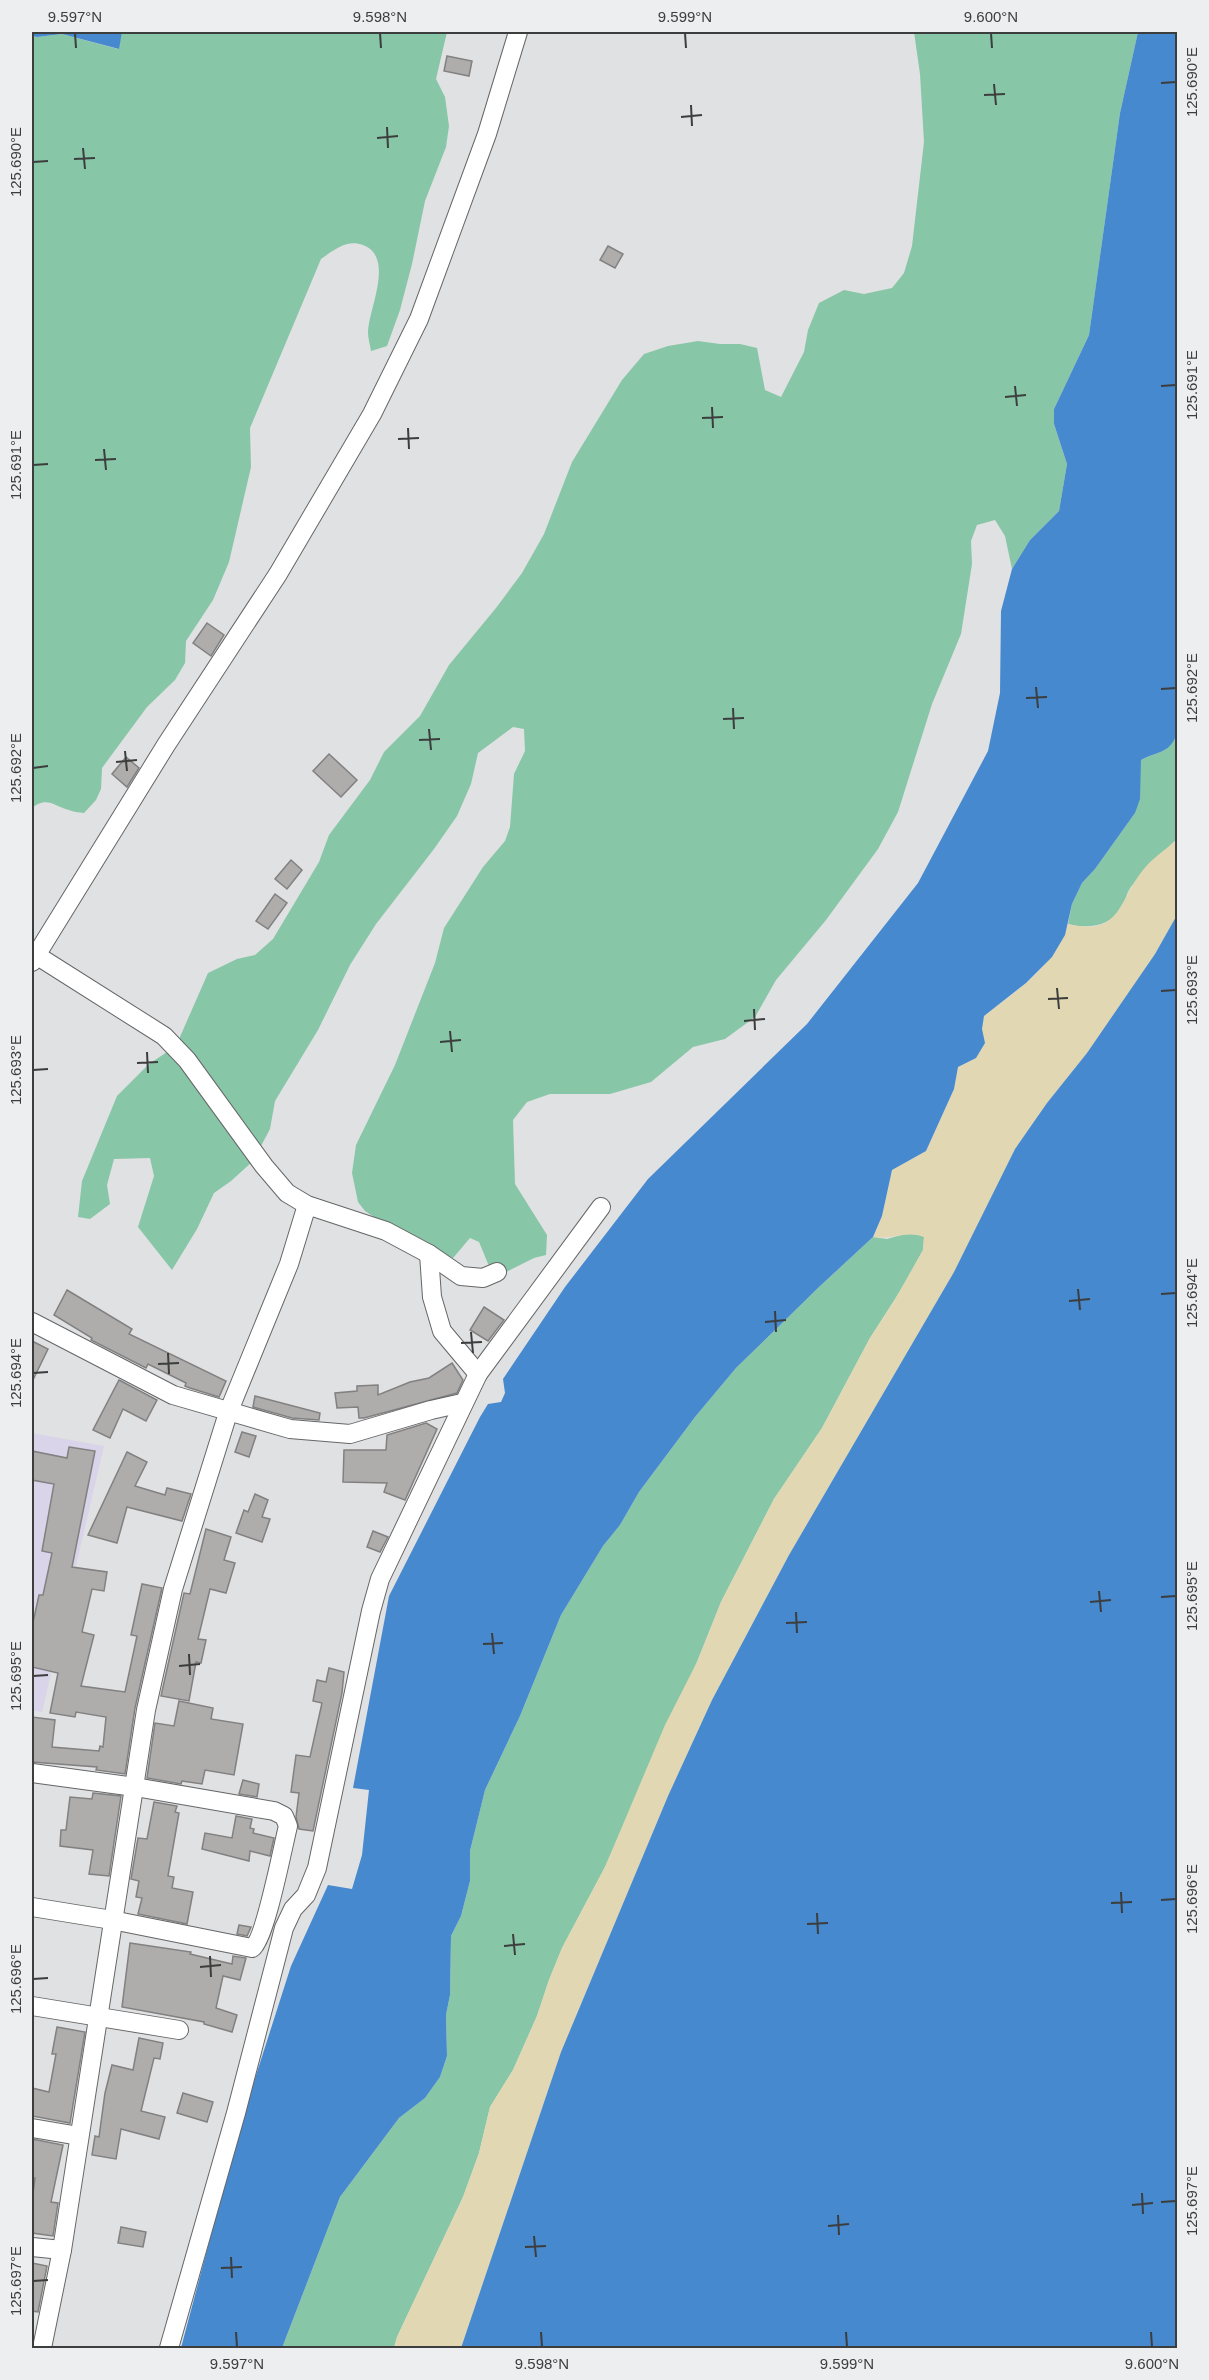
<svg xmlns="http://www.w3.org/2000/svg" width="1209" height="2380" viewBox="0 0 1209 2380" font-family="Arial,sans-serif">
<rect width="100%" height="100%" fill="#e0e1e2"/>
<path fill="#d9d4e9" d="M32,1433l72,13 -62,266 -10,-2z"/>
<g fill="#88c6a8">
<path d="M122,32h325l-11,47 9,18 4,29 -3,21 -21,54 -13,63 -12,46 -13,36 -16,5c-1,-6 -3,-13 -3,-19 1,-24 27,-75 -5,-87 -16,-6 -29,5 -42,14l-71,169 1,39 -22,95 -16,38 -27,41 -1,22 -10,17 -28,27 -45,61 -1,21 -5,11 -12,13c-5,-1 -11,-1 -15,-3 -15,-4 -22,-14 -37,-2v-772l5,1 25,-3 56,15z"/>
<path d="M914,32h224l-18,81 -31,222 -35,74v15l13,40 -8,47 -29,29 -18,29 -7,-33 -10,-16 -18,5 -6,16 1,23 -11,70 -29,70 -34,108 -20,37 -52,71 -50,60 -21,37 -30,22 -32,8 -42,35 -41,12h-60l-23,8 -14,18 2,64 32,51 -1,20 -12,3 -30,15 -15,-7 -10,-24 -9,-4 -17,20 -51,-23 -37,-24 -7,-9 -6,-29 4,-28 39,-80 40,-102 9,-35 39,-61 22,-26 5,-14 4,-53 11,-23 -1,-22 -11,-2 -35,26 -7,31 -14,32 -23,33 -58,75 -26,41 -32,65 -43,71 -5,28 -17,32 -22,20 -17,12 -17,36 -25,41 -34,-43 16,-51 -4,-18 -36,1 -7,26 3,19 -20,15 -12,-2 4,-36 35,-85 32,-32 27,-18 32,-73 29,-14 18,-4 18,-16 46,-77 10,-27 41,-55 14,-28 36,-36 29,-51 47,-57 26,-35 22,-39 28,-72 50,-82 22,-26 24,-8 30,-5 22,3h20l17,4 8,42 16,7 23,-45 4,-22 11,-27 25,-13 20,4 28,-6 12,-15 8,-27 12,-104 -4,-68z"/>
<path d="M1177,730v109c-13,12 -38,36 -48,51 -3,5 -4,12 -7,17 -12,20 -34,22 -54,17l4,-20 10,-21 13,-14 40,-56 6,-53c19,-10 30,-6 36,-30z"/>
<path d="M912,1232l12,5 -1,13 -19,35 -34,53 -48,90 -48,71 -53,103 -24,60 -92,205 -43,81 -13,32 -12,36 -24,54 -23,37 -11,46 -16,44 -66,140 -3,11h-112l58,-151 59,-79 26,-20 15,-21 7,-21 -1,-41 4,-20 1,-59 10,-20 9,-35v-30l15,-61 35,-74 41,-101 42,-69 17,-21 19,-33 56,-75 41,-49 83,-81 54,-50 14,2z"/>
</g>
<path fill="#e1d8b3" d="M1177,839v76l-22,39 -68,99 -40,50 -32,46 -61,123 -165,283 -77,145 -44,96 -107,256 -100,296h-67l3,-11 66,-140 16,-44 11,-46 23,-37 24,-54 12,-36 13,-32 43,-81 60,-142 32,-63 24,-60 53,-103 48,-71 48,-90 24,-37 29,-51 1,-13c-18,-7 -31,3 -51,0l9,-21 10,-46 34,-19 28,-62 4,-22 18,-9 8,-42c34,-26 70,-50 84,-92 53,13 50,-23 75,-54 10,-13 23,-20 34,-31z"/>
<g fill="#4689cf">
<path d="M32,32h90l-3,17 -57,-15 -25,3 -5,-1z"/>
<path d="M1138,32h39l1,698c-7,24 -18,20 -37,30l-1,39 -5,14 -40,56 -13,14 -10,21 -7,31 -13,22 -26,26 -42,33 -2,13 3,14 -9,15 -18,9 -4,22 -28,62 -34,19 -10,46 -9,21 -54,50 -83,81 -41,49 -56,75 -19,33 -17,21 -42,69 -41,101 -35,74 -15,61v30l-9,35 -10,20 -1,59 -4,20 1,41 -7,21 -15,21 -26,20 -59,79 -58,151h-101l60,-226 50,-156 37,-81 24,4 10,-34 7,-65 -16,-2 36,-192 91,-179 8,-13 13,-2 4,-9 -2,-14 62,-92 83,-108 159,-155 111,-141 70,-132 12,-58 1,-82 11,-42 18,-29 29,-29 8,-47 -13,-40v-15l35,-74 31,-222z"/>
<path d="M1177,915v1433h-716l100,-296 107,-256 44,-96 77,-145 165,-283 61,-123 32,-46 40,-50 68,-99z"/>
</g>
<g fill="#aeadac" stroke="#828080" stroke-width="1.5">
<path d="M447,56l25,5 -3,15 -25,-5z"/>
<path d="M608,246l15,8 -8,14 -15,-8z"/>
<path d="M207,623l17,12 -13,21 -18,-13z"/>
<path d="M329,754l28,26 -16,17 -28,-26z"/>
<path d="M126,757l13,11 -12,19 -15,-13z"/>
<path d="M291,860l11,10 -15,19 -12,-10z"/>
<path d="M275,894l12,9 -19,26 -12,-8z"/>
<path d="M67,1290l65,39 -3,5 97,47 -7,16 -29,-9 -5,-2 1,-3 -38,-19 -2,4 -55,-28 1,-2 -38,-23z"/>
<path d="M484,1307l20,13 -16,21 -18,-11z"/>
<path d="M32,1341l16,8 -16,33z"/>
<path d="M452,1363l11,17 -6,13 -93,25h-5l-1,-11 -21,1 -2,-15 22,-2v-5l21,-1v10l32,-13 19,-4z"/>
<path d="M119,1380l38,20 -11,21 -23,-12 -13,29 -17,-8z"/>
<path d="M255,1396l65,17 -1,7 -27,-2 -39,-11z"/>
<path d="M426,1423l11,6 -32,71 -21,-8 3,-9 -44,-1 1,-32h42l1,-15z"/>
<path d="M242,1432l14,4 -7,21 -14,-5z"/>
<path d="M69,1447l26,4 -23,116 35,5 -3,19 -12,-2 -10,43 12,3 -13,51 44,6 12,-56 -6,-1 11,-51 20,4 -27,120 -10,66 -29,-4 1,-3 -65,-5v-45l23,3 -3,27 47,4 1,-5 3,1 3,-30 -30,-5 -1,5 -25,-4 8,-40 -26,-6v-40l7,-32h4l9,-42 -10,-2 12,-67 -22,-4v-29l35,7z"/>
<path d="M127,1452l20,10 -12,24 30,9 2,-7 24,6 -9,27 -55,-14 -10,36 -29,-8z"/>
<path d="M255,1494l13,6 -6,17 8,2 -8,23 -26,-9 8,-23 4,2z"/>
<path d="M206,1529l25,8 -7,23 11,3 -9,30 -16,-4 -12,50 8,1 -5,23 -5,-1 -7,39 -28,-5 23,-103 6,1z"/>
<path d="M373,1531l15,6 -8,15 -13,-5z"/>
<path d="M329,1668l15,4 -2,21 -29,138 -14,-2 -3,-12 3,-24 -8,-1 5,-37 14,2 12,-54 -9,-2 4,-21 9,2z"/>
<path d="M179,1701l34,7 -2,11 32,5 -9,51 -29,-5 -3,14 -20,-3 -1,3 -34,-6 8,-55 19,3z"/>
<path d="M243,1780l16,4 -2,13 -18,-3z"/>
<path d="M93,1793l28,3 -12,80 -20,-2 4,-24 -33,-4 1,-16h5l4,-33 22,2z"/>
<path d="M154,1802l23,4 -2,6 4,1 -11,63 6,1 -2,11 21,4 -6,32 -49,-10 4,-16 -6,-1 3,-16 -8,-2 7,-41 9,1z"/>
<path d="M236,1816l16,3 -2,9 4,1 -1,4 21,5 -4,18 -20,-5 -1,10 -47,-12 3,-16 27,5z"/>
<path d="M239,1925l12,2 -4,9 -10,-2z"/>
<path d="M130,1943l61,9 -1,2 42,10 1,-8 13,2 -6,22 -17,-4 -7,32 21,7 -5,17 -28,-8v-2l-82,-15z"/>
<path d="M57,2027l28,5 -15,91 -38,-7v-28l17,4 7,-38h-4z"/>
<path d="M139,2038l24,5 -3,16 -6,-1 -13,53 24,6 -6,22 -38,-10 -5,30 -24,-4 3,-19 4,1 6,-44 7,-28 21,5z"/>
<path d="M183,2093l30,9 -6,20 -30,-9z"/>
<path d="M32,2139l31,6 -12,57 7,1 -5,33 -21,-3v-31l3,-24 -3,-1z"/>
<path d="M121,2227l25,5 -3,15 -25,-4z"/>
<path d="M32,2263l15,3 -9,46 -6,-1z"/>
</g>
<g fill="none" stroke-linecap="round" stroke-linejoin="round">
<defs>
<g id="minor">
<path d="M36,955l128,81 23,24 77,106 23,27 20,12 79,26 43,23 32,22 22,2 14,-6"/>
<path d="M32,962l134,-217 112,-171 94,-160 47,-95 68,-185 31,-102"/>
<path d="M429,1254l3,43 10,34 36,43"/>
<path d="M32,1322l141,73 117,34 60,5 81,-24 31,-7"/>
<path d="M32,1773l103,14 139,24 10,5 4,10c-5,20 -23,114 -36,122l-140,-28 -80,-13"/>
<path d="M32,2006l147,24"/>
<path d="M32,2128l47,8"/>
<path d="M32,2247l30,3"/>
<path d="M42,2348l20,-98 84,-540 27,-121 55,-176 61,-149 18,-59"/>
<path d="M169,2348l67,-235 48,-185 9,-19 13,-14 11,-27 54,-257 9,-32 98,-205 123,-167"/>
</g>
</defs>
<use href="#minor" stroke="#656667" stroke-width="20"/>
<use href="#minor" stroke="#fff" stroke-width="18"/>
</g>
<path fill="none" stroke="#3c3d3d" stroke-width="2" d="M75,33l1,15M380,33l1,15M685,33l1,15M991,33l1,15M1161,83l15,-1M994,84l2,21M984,95l21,-1M691,105l1,21M681,117l21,-2M387,127l1,21M377,138l21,-2M83,148l2,21M74,159l21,-1M33,162l15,-1M1015,386l2,20M1161,386l15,-1M1005,397l21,-2M712,407l1,21M702,418l21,-1M408,428l1,21M398,439l21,-1M104,449l2,21M95,460l21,-1M33,465l15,-1M1036,687l2,21M1161,689l15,-1M1026,698l21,-1M733,708l1,21M723,719l21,-1M429,729l2,21M419,740l21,-1M125,751l2,20M116,762l21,-2M33,768l15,-2M1057,988l2,21M1161,991l15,-1M1048,999l20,-1M754,1009l1,21M744,1021l21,-2M450,1031l2,21M440,1042l21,-2M147,1052l1,21M137,1063l21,-1M33,1070l15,-1M1078,1289l2,21M1161,1294l15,-1M1069,1301l21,-2M775,1311l1,21M765,1322l21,-2M471,1332l2,21M461,1343l21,-1M168,1353l1,21M158,1364l21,-1M33,1373l15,-1M1099,1591l2,21M1161,1597l15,-1M1090,1602l21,-2M796,1612l1,21M786,1623l21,-1M492,1633l2,21M483,1644l20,-1M189,1654l1,21M179,1666l21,-2M33,1676l15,-1M1121,1892l1,21M1161,1900l15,-1M1111,1903l21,-1M817,1913l1,21M807,1924l21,-1M513,1934l2,21M504,1946l21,-2M210,1956l1,21M200,1967l21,-2M33,1979l15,-1M1142,2193l1,21M1161,2202l15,-1M1132,2205l21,-2M838,2215l1,20M828,2226l21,-2M534,2236l2,21M525,2247l21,-1M231,2257l1,21M221,2268l21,-1M33,2281l15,-1M236,2332l1,15M541,2332l1,15M846,2332l1,15M1151,2332l1,15"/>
<rect width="1209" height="2380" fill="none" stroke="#edeef0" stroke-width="66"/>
<rect x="33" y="33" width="1143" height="2314" fill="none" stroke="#3c3d3d" stroke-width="2"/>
<g font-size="15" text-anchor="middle" fill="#3c3d3d">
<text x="75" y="22">9.597°N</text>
<text x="380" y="22">9.598°N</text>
<text x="685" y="22">9.599°N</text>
<text x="991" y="22">9.600°N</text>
<text transform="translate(1192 82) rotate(-90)" y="5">125.690°E</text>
<text transform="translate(16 162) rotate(-90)" y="5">125.690°E</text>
<text transform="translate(1192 385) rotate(-90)" y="5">125.691°E</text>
<text transform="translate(16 465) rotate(-90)" y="5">125.691°E</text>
<text transform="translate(1192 688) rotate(-90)" y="5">125.692°E</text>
<text transform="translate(16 768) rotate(-90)" y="5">125.692°E</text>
<text transform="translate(1192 990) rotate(-90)" y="5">125.693°E</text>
<text transform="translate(16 1070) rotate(-90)" y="5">125.693°E</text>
<text transform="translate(1192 1293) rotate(-90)" y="5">125.694°E</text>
<text transform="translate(16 1373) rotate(-90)" y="5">125.694°E</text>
<text transform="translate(1192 1596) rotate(-90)" y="5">125.695°E</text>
<text transform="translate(16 1676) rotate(-90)" y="5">125.695°E</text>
<text transform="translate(1192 1899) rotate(-90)" y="5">125.696°E</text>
<text transform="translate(16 1979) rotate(-90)" y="5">125.696°E</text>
<text transform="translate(1192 2201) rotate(-90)" y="5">125.697°E</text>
<text transform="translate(16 2281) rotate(-90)" y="5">125.697°E</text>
<text x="237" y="2369">9.597°N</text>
<text x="542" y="2369">9.598°N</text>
<text x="847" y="2369">9.599°N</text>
<text x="1152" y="2369">9.600°N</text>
</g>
</svg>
